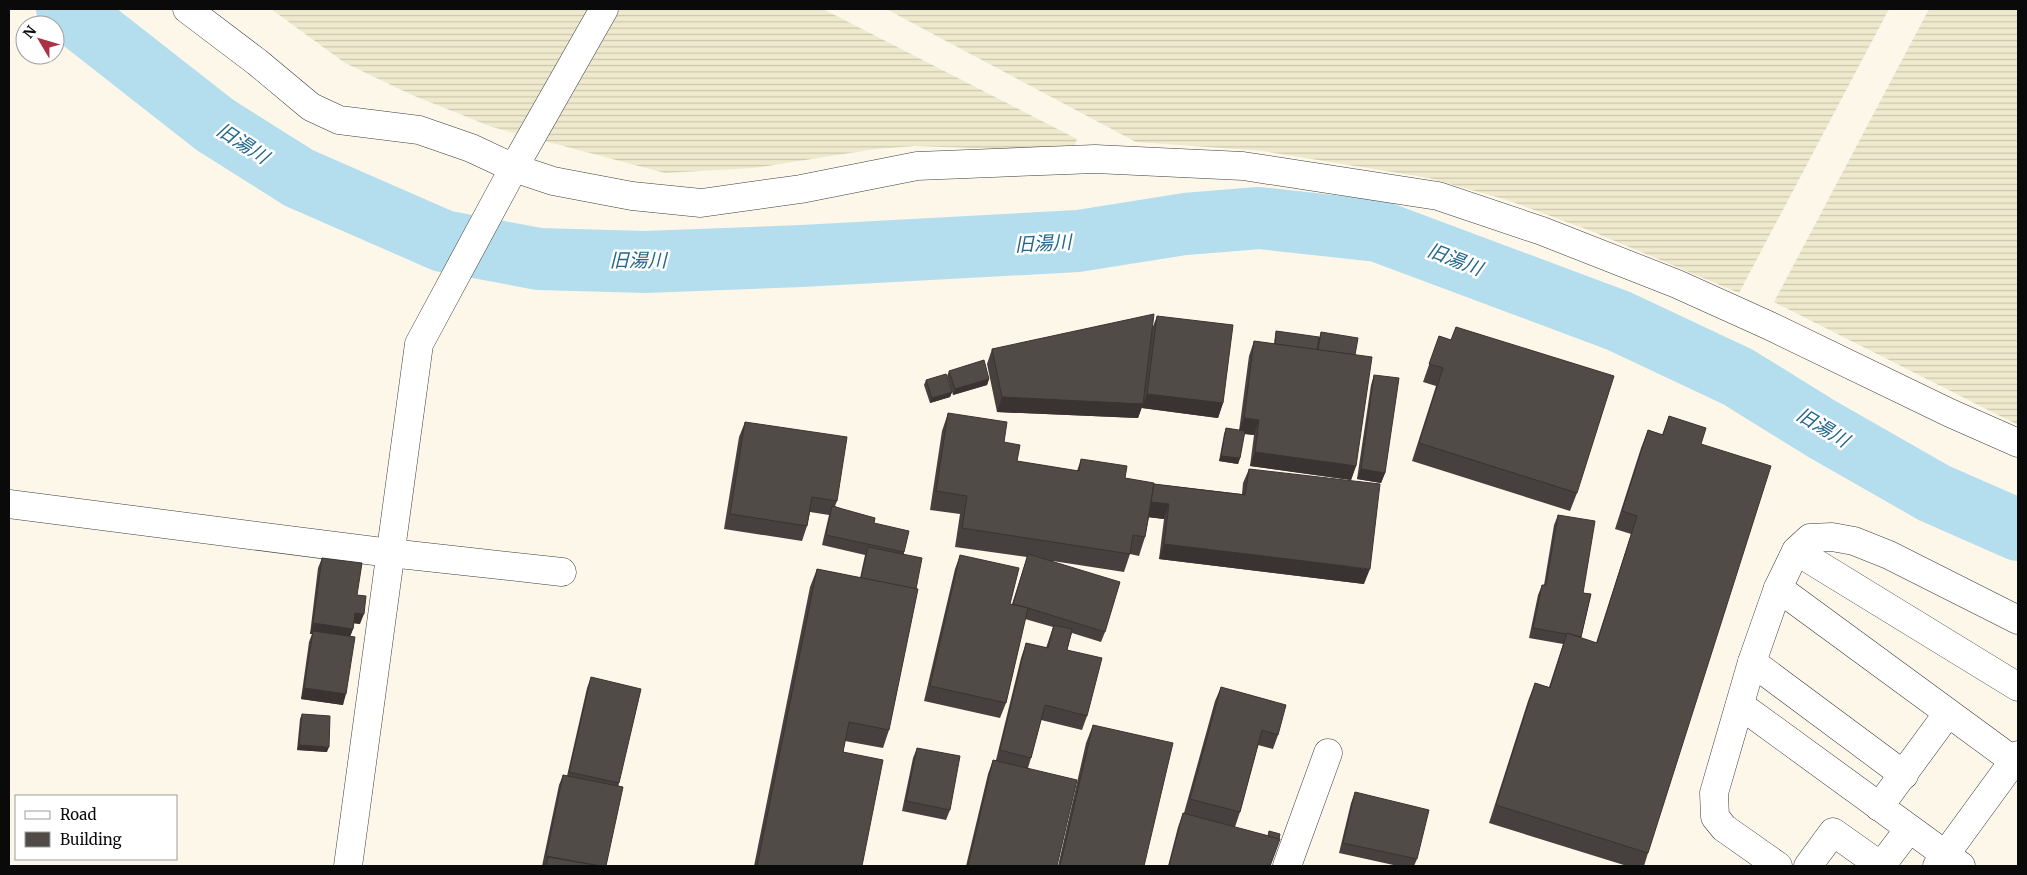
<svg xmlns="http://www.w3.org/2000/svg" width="2027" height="875" viewBox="0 0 2027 875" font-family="Merriweather,'Noto Sans JP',serif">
<defs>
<pattern id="farmland-rules" width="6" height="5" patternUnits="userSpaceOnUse" patternTransform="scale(1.25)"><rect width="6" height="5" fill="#efe9cd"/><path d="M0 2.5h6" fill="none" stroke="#ccc6af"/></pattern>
</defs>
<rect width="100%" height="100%" fill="#fdf7ea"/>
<g fill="url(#farmland-rules)">
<path d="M271,9h552l254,130 -3,8 -73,2 -86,-3 -39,3 -122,19 -89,5 -173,-46 -80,-32 -67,-32z"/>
<path d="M886,9h1003l-150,284 -148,-62 -84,-31 -78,-22 -166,-27 -127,-9z"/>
<path d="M1929,9h89v416l-244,-123z"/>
</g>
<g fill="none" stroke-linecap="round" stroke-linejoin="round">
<path stroke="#b4deee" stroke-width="62" d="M67,9l148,116 84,53 144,63 96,18 106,3 157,-6 276,-15 107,-17 74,-6 119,13 241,90 119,56 84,52 112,64 84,37"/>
<defs>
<g id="minor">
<path d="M187,9l70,53 54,45 28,13 80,10 52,18 43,20 39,13 79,15 69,7 100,-14 116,-23 178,-7 148,7 195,30 104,35 135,53 93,42 180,87 68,30"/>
<path d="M9,504l381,49 172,19"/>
<path d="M1796,551l222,136"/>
<path d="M1778,588l236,173"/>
<path d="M1752,662l152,113"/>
<path d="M1740,705l221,161"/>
<path d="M1879,807l69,-94"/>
<path d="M348,866l71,-522 98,-182 87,-153"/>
<path d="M1287,866l41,-113"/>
<path d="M1778,866l-54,-38 -9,-11 -1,-24 38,-131 26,-74 18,-37 14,-13 22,-1 22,4 35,14 129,65"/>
<path d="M1808,866l25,-34 48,34"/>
<path d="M1881,866l28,-37"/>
<path d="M1937,866l81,-111"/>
</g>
</defs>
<use href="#minor" stroke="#3d3d3d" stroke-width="29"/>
<use href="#minor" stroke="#fff" stroke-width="28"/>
</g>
<g fill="#46403e">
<path d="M1157,316l66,87 -5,15 -76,-10v-1l-4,11 -141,-6 -10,-48 5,-15 160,-20z"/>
<path d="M1456,327l121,166 -7,18 -158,-50 24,-75 -13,-4 16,-46 12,4z"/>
<path d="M1276,331l43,7 2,-6 34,23 1,111 -5,14 -101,-14 4,-31 -10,-1 -4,24 -2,6 -19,-3 5,-27 2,-6 13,3 10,-75 5,-15 20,3 1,-8z"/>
<path d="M949,371l40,8 -2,6 -34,10 -6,-19z"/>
<path d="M1374,375l11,98 -4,10 -24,-4 14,-94z"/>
<path d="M926,380l26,12 -2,5 -20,6 -6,-18z"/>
<path d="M948,413l56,29 13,19 60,10 4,-12 44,19 29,6 88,10 1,-11 6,-14 115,115 -205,-25 5,-40 -15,-2 -4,20 -6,19 -9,-2 -6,18 -71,-11 52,71 -4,10 -29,-9 -5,17 20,66 -5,14 -41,-10 -10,38 -3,10 29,98h-91l22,-92 5,-14h3l25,-102 5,-15 20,5 7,-21 -28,-8 -19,84 -6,15 -76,-17 31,-132 5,-14 50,49h2l15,-47 -72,-10 5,-33 -30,-4 12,-79z"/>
<path d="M1669,416l32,28 -53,409 -4,13h-17l-138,-43 39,-122 7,-18 14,4 14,-43 -34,-6 9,-43 4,-10h2l10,-60 4,-10 25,78 8,1 -10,44 15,5 35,-109 -16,-5 26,-81 7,-18 14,5z"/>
<path d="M745,422l92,79 -2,5 39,17 30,29v2l12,35 -27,141 -6,18 -38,-7 -2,11 19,114h-108l56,-279 7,-18 43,9 5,-23 -43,-10 7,-30 -19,-3 -3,14 -5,15 -78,-12 15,-92z"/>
<path d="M322,558l35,37 3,29 -6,-1 -1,6 -3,8 -7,68 -42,-6 8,-57 3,-8h-2l8,-66z"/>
<path d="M591,677l28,106 -13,83h-64l17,-81 4,-10 4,1 20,-88z"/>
<path d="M1221,687l57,48 -5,14 -15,-4 -18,67 -5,15 35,39h-102l10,-39 5,-14h1l31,-112z"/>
<path d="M302,714l25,38 -30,-2 3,-31z"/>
<path d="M1093,725l51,141h-86l28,-123z"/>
<path d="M917,748l33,62 -4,10 -44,-9 11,-53z"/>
<path d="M1355,792l62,67 -3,7h-16l-59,-13 12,-50z"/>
</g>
<g fill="#393432">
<path d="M989,379l-2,6 -34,10 2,-6z"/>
<path d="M952,392l-2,5 -20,6 2,-5z"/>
<path d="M1147,394l76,9 -5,15 -76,-10z"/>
<path d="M1002,397l141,7 -5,14 -141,-6z"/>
<path d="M1244,418l15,2 -5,15 -16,-2z"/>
<path d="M1255,452l101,14 -5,14 -101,-14z"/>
<path d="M1221,456l19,2 -2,6 -19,-3z"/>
<path d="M1361,469l24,4 -4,10 -24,-4z"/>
<path d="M1151,502l18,2 -5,15 -18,-2z"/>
<path d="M1164,544l206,25 -6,15 -205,-25z"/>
<path d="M355,613l9,1 -4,10 -9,-1z"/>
<path d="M313,623l40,6 -4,10 -36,-8 -1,3h-2z"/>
<path d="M304,688l42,6 -3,11 -42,-6z"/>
<path d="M299,745l30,2 -2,5 -30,-2z"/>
</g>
<g fill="#514b48" stroke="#393432">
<path d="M1154,314l-11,90 -141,-7 -10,-48z"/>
<path d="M1157,316l76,9 -10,78 -76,-9z"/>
<path d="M1456,327l158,49 -37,117 -158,-50 24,-75 -14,-4 10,-28 12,4z"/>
<path d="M1276,331l43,6 -2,13 -42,-6z"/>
<path d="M1321,332l37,6 -3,17 -37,-5z"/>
<path d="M1254,341l118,16 -16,109 -101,-14 4,-32 -15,-2z"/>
<path d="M984,360l5,19 -34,10 -6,-18z"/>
<path d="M946,374l6,18 -20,6 -6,-18z"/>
<path d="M1374,375l25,3 -14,95 -24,-4z"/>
<path d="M948,413l59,9 -3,20 16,3 -3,16 62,10 2,-12 46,7 -2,12 29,5 -9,54 -12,-2 -3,19 -168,-26 5,-32 -31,-5z"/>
<path d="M1669,416l37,12 -5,16 70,22 -123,387 -152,-48 39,-122 15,5 17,-55 30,10 40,-127 -15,-5 26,-81 15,5z"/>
<path d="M745,422l102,15 -10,64 -25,-4 -5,29 -77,-12z"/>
<path d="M1226,428l19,3 -5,27 -19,-2z"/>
<path d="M1249,469l131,15 -10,85 -206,-25 5,-40 -18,-2 3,-18 91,11z"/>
<path d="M832,506l43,12 -1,5 35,8 -5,21 -78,-17z"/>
<path d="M1558,515l37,6 -12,72 8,1 -10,43 -14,-4 -1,1 -33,-6 9,-43h4z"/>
<path d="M868,547l54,11 -6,31 -55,-11z"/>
<path d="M1028,554l92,28 -15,50 -77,-24 -15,-4z"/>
<path d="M960,555l59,13 -9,36 18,4 -22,95 -76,-17z"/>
<path d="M322,558l40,5 -5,32 9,1 -2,18 -9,-1 -2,16 -40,-6z"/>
<path d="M817,569l101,20 -29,141 -40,-8 -6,30 40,8 -21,106h-105z"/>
<path d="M1054,625l18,4 -5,21 35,8 -15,58 -42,-11 -14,53 -31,-8 26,-107 22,5z"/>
<path d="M313,631l42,6 -9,57 -42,-6z"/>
<path d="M591,677l50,12 -22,94 -50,-11z"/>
<path d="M1221,687l65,18 -8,30 -16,-5 -22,82 -50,-13z"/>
<path d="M302,714l28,2 -1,31 -30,-2z"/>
<path d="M1093,725l80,18 -29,123h-84z"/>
<path d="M917,748l43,8 -10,54 -44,-9z"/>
<path d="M993,760l84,20 -20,86h-89z"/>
<path d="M563,775l60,12 -17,79h-6l-54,-10z"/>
<path d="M1355,792l74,18 -12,49 -74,-16z"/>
<path d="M1183,813l97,26 -10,27h-101z"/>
<path d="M1269,831l11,3 -1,5 -11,-3z"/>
<path d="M548,857l52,9h-54z"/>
</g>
<g text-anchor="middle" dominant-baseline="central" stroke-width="5" stroke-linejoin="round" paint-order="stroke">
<g font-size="19" font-style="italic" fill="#23698c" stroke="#fff">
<text transform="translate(243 143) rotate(33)">旧湯川</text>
<text transform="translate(1043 243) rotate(-3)">旧湯川</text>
<text transform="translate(1455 259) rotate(21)">旧湯川</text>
<text x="638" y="260">旧湯川</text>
<text transform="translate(1823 427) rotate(31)">旧湯川</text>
</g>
</g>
<rect width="2027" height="875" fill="none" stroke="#0a0a0a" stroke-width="20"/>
<rect x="15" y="795" width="162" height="65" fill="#ffffff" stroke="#9d9d9d"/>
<rect x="25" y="811" width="25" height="8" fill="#ffffff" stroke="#9d9d9d"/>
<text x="60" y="820" font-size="15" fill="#0a0a0a">Road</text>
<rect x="25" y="832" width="25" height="15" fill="#514b48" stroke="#9d9d9d"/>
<text x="60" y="845" font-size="15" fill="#0a0a0a">Building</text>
<g transform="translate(40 40) rotate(308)"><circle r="24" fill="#ffffff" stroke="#9d9d9d"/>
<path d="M0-4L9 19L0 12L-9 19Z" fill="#a93344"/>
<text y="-8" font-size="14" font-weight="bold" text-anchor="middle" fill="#0a0a0a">N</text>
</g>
</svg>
